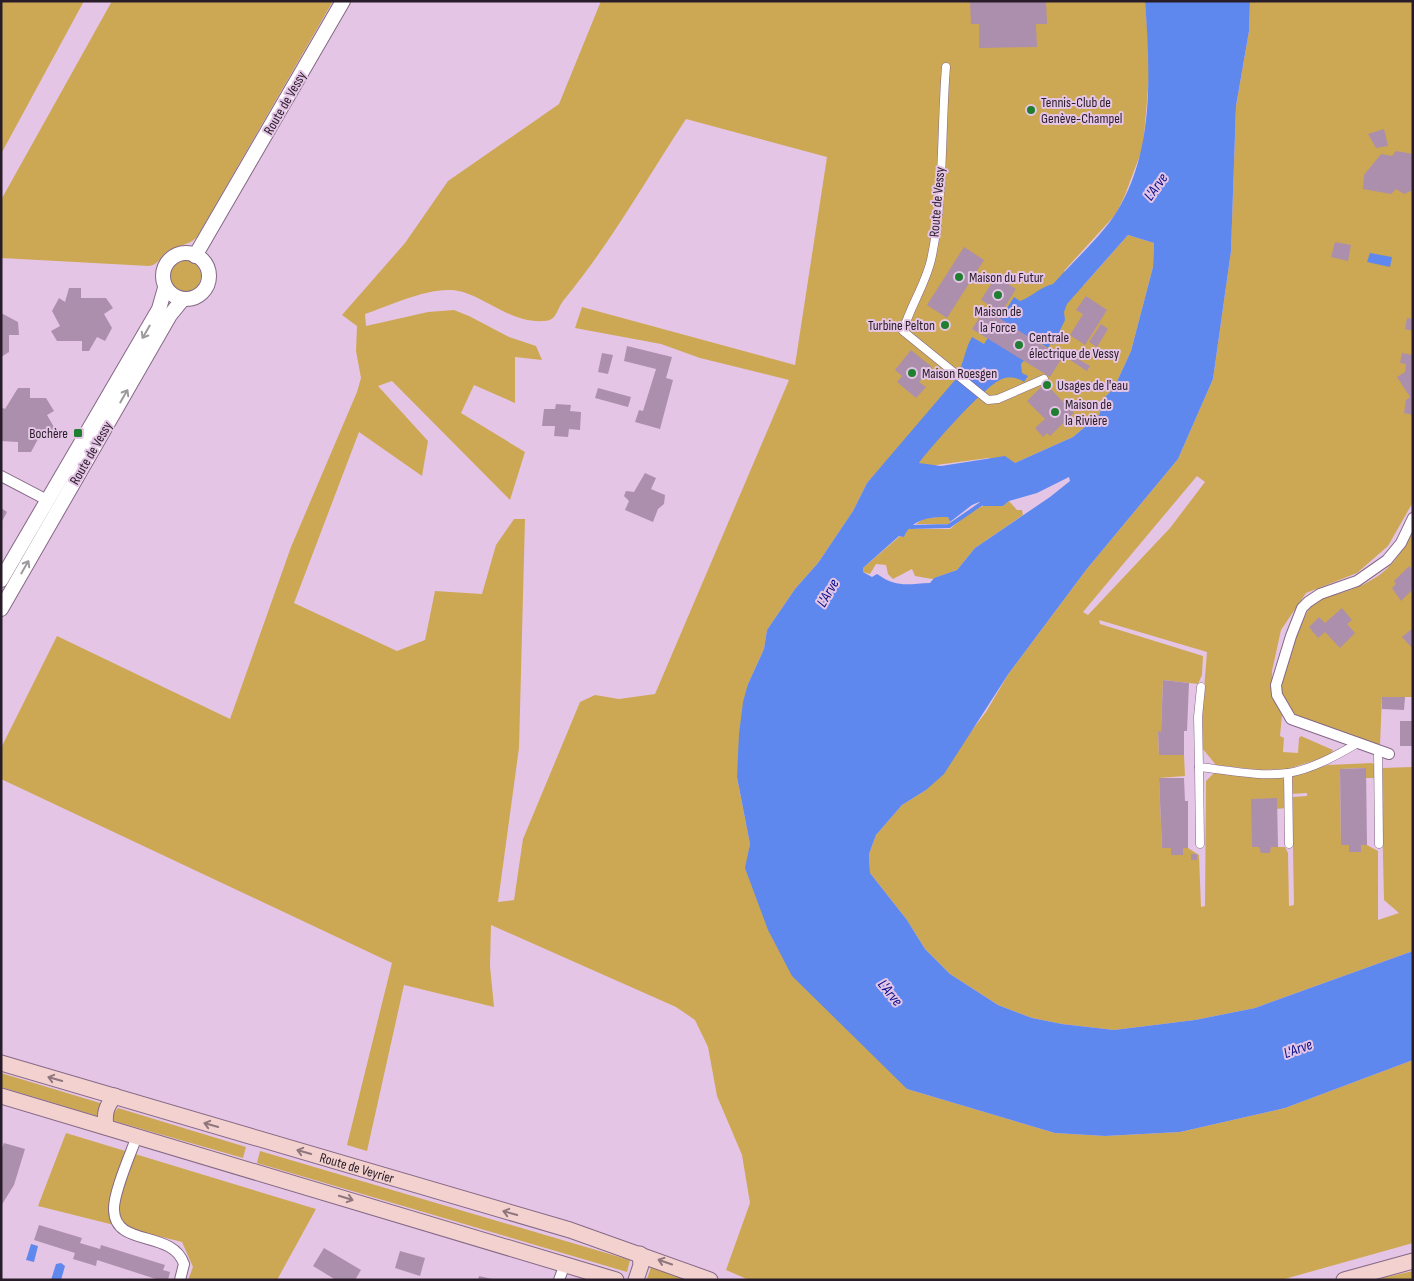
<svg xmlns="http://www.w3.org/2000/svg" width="1414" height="1281" viewBox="0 0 1414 1281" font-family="'Sofia Sans Condensed',sans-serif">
<rect width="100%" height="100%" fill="#e5c5e6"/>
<g fill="#cda854" fill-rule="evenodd">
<path d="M1,1h83l-83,153z"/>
<path d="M112,1h221l-136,236c-9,9 -19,8 -29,14 -9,6 -8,13 -19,15l-148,-8v-58z"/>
<path d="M601,1h544l5,65 -7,81 -18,48 -9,19 -52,57 19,15 45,-51 26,8 -1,24 -22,84 -17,37 -8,8 -7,19 -26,22 -58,26 -27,-5 -59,8 -38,-10 -24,27 -14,28 -35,52 -23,26 -28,41 -3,19 -16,35 -6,33 -5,60 13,67 -4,24 161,221 148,44 50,3 75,-4 105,-24 128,-48v183l-132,37h-532l-23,-10 24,-67 -8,-48 -25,-59 -9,-49 -13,-27 -19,-13 -185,-82 -1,41 4,41 -90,-22 -37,166 -20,-6 45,-182 -391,-184v-31l56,-112 173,83 61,-172 66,-155 4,-14 -5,-27 1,-25 -15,-11 63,-72 43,-62 111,-77zM686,119l141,38 -32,208 -213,-58 -7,21 86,16 39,14 89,22 -134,314 -36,5 -24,-4 -15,7 -57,137 -9,61 -16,2 21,-154 6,-229h-11l-18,26 -14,49 -47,-3 -10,49 -28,11 -103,-48 65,-171 63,44 6,-35 -50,-55 14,-5 118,119 15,-48 -64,-39 13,-28 41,18v-46l27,3 -6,-14 -27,-9 -40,-21 -15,-6 -26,2 -62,14 -1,-12c26,-9 71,-31 98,-22 28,9 49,31 81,29 3,0 7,-1 10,-4 4,-5 5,-11 9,-16 47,-57 83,-121 123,-182z"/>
<path d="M1250,1h163v501l-25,44 -31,27 -51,20 -25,37 -9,41 1,26 9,18 -2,21 4,2 -1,14 15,1 1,-15 2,-2 32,14 -3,6 -43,13 -27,1 -44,-5 -14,-17 1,-47 4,-49 -108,-32 1,4 103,32 -1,19 -4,9 -35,-4 -2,52h-3l1,23h25l1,21 -26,2 3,70h26l11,7 2,52 4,-1 1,-125 9,-9 66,5 4,3 1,28 -34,3v36h33l3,6 1,53 5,-1 -2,-108 15,-1v-3l-16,1v-16l3,-3 34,-10 44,-2 3,2v13h-9l-1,-10 -25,1 1,76h26l11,6v69l21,-7 -15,-13 -3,-132 32,-1v184l-158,57 -60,12 -81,10 -52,-6 -30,-6 -34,-13 -48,-31 -25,-25 -18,-29 -37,-47 -1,-19 7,-19 26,-30 24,-15 60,-78 23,-39 77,-103 92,-111 35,-80 18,-128 5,-145 13,-75zM1197,476l8,6 -35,46 -82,87 -5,-3z"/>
<circle cx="185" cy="276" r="16"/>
<path d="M1009,501l8,9h5l1,5 -48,33 -18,22 -25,9 -17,-3 -3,-7 -19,10 -5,-5 -2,-9 -10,-1 -6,10 -7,-2v-4l37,-32 4,1 3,-8h43l20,-17 13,-6h20z"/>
<path d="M938,517h10l2,5 -1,2h-33l7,-5z"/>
<path d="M1413,527v170h-31l-2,48 -83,-29c-8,-8 -16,-16 -16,-29 0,-10 24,-77 31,-82 9,-7 21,-10 32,-13 37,-12 55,-29 69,-65z"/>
<path d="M1,1073l99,30 -3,13 -96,-29z"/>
<path d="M118,1108l128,39 -3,11 -129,-37v-8z"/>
<path d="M66,1133l250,76 -39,71h-89l5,-13 -11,-25 -144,-36z"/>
<path d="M260,1151l370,109 -3,12 -370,-109z"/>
<path d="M651,1267l38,13 -42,-1z"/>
<path d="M1413,1271v9h-33l2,-2z"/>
</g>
<g fill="#5e88ee" fill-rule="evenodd">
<path d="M1145,1h105l-1,30 -13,75 -5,145 -18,128 -35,80 -92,111 -77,103 -65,101 -18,16 -24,15 -26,30 -7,19 1,19 37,47 18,29 25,25 48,31 34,13 30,6 52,6 81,-10 60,-12 158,-57v109l-128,48 -105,24 -75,4 -50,-3 -148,-44 -115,-113 -24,-46 -23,-62 5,-24 -13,-67 2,-43 4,-32 5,-18 16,-35 3,-19 28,-41 23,-26 35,-52 14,-28 88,-103 -1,-1c10,-12 10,-29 18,-42l12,7 30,-47 6,4c11,-4 22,-15 33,-17 18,-20 49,-49 63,-71 39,-62 34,-142 29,-212zM1128,235l26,8 -1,24 -22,84 -17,37 -8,8 -7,19 -26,22 -58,26 -10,-7 -64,10 -22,-3c12,-16 66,-78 83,-84 8,-3 16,-1 22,3l4,-6 -6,-3 -1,-9 19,-21 8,5 3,-5 2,2 12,-25 -1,-8 3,-8zM1069,477l1,4 -20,16 -75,51 -18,22 -23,8 -4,5c-23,1 -33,5 -53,-9l-5,3 -9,-5v-4l36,-32 5,1c7,-18 26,-20 44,-20l2,5 22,-17 7,-3 4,4h20l6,-5 28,-8z"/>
<path d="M1370,253l22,4 -2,10 -23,-5z"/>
<path d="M31,1244l7,2 -4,16 -8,-2z"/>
<path d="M61,1263l4,3 -4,14h-10l5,-16z"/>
</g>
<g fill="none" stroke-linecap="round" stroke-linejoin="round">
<path stroke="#5e88ee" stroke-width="4" d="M910,527l39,-1 32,-22"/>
</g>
<g fill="#ac8ead">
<path d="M970,1h76l1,23h-11l1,23 -58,1v-24h-8z"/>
<path d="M1384,129l4,17 -12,2 -8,-14z"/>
<path d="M1396,151l17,3v36l-9,4 -8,-5 -5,5 -28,-5 1,-14 17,-21 11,2z"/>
<path d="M1335,242l16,3 -3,16 -17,-4z"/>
<path d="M964,247l20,13 -37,58 -20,-13z"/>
<path d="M996,276l20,13 -15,24 -20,-13z"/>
<path d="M69,288h12v10h25l7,10 -9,6 8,14 -7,13 -8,-4 -8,14h-7v-10h-25l-6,-10 9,-5 -8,-15 7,-13 6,4z"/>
<path d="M1086,296l21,14 -22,35 -15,-10 13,-21 -7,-4z"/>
<path d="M985,309l77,49 -12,19 -78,-48z"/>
<path d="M1,313l17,9 1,13h-10v17l-8,5z"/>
<path d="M1407,318l6,1v12l-8,-2z"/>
<path d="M1101,324l7,5 -11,18 -8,-5z"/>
<path d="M627,346l45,11 -6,21 7,2 -13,49 -25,-7 4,-12 4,1 13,-42 -32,-8z"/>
<path d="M911,350l21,17 -13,15 7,5 -10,11 -19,-16 5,-6 -7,-6z"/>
<path d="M602,353l11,2 -5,19 -10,-2z"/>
<path d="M1402,353l11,2v60l-9,-2 2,-13 4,-3 -13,-20 8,-5 1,-8 -6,-1z"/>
<path d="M1073,356l17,10 -3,5 -17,-11z"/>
<path d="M1045,383l29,30 -24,23 -3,-3 -4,4 -8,-9 10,-9 -18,-18z"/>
<path d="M18,388h12v10h16l8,13 -7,4 8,14 -3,6 -9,-5 -12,22h-13v-10l-17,-1v-34l4,2z"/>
<path d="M598,388l33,9 -3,10 -33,-9z"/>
<path d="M556,404l15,1 -1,6 11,1 -1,18 -11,-1 -1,8 -14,-1 1,-10h-13l2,-17h11z"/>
<path d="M645,473l11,5 -5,11 14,6 -1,9 -6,5 -5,13 -28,-12 4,-9 -5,-5 2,-5 8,1z"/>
<path d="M1,508l6,4 -6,11z"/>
<path d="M1409,566l4,5v18l-12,12 -9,-13 4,-4 -2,-3z"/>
<path d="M1342,608l10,12 -5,4 8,9 -15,15 -15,-16 -7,6 -9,-11 10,-10 6,6z"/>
<path d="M1413,628v21l-11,-12z"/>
<path d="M1163,680l26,3 -2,48h-3v24h-25l-1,-24 3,1z"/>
<path d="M1382,697h23l-1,13 -22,-1z"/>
<rect x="1400" y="721" width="13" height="25"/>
<path d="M1366,768l1,77h-6v7h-12v-7h-8l-1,-76z"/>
<path d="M1159,778h25l1,23h3v47h-5v7h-12v-7h-9z"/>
<path d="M1277,798l1,49h-7l-1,6h-9l-2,-6h-7l-1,-48z"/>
<rect x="1191" y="854" width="6" height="6"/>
<path d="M4,1143l21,6 -11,36 -13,21v-56z"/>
<path d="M39,1225l43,13 -2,5 20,6 1,-4 64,20 -2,5 7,2 -2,8h-9l-62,-20 -1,6 -23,-7 2,-6 -41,-13z"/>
<path d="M324,1248l37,22 -6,10h-19l-23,-14z"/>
<path d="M400,1251l25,7 -5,18 -25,-8z"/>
<path d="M479,1276l13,3v1h-14z"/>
</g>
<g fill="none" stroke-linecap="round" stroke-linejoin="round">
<defs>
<g id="pedestrian">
<path d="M946,67c-5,61 -2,135 -15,193 -6,25 -21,47 -28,71l85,69 10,-1 46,-20"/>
<path d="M1201,687l-3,30 1,50c29,3 60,10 89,6 25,-4 49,-18 70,-30"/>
<path d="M1378,750l1,94"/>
<path d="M1199,767l1,77"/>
<path d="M1288,773l1,71"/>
</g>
<g id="minor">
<path d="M1,476l46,24"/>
<path d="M1389,754l-98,-35 -14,-24 -1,-10 15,-49 11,-28 6,-6 12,-8 37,-13 30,-21 14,-17 12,-25"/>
<path d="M137,1136c-6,17 -24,57 -23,74 1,38 58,19 70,54l-4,16"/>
<path d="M559,1280l6,-16"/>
</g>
<g id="tertiary">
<circle cx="186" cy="276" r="23"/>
<path d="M195,256l148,-255"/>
<path d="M1,580l158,-271 6,-21"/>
<path d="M1,609l169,-294 13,-16"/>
</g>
<g id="secondary">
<path id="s1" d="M1,1063l569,167 140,50"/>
<path d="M1,1096l615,184"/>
<path d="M106,1127c-2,-13 0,-21 9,-31"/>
<path d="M636,1280l5,-15 -1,-11"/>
<path d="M1344,1280l69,-19"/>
</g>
</defs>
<use href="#pedestrian" stroke="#856885" stroke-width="9"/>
<use href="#minor" stroke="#856885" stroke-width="12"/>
<use href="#tertiary" stroke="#856885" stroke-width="16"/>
<use href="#secondary" stroke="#856885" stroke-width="17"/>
<use href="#pedestrian" stroke="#fff" stroke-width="8"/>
<use href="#minor" stroke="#fff" stroke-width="10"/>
<use href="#tertiary" stroke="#fff" stroke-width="14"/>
<use href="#secondary" stroke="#f3d1cf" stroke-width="15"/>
</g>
<defs><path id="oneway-shaft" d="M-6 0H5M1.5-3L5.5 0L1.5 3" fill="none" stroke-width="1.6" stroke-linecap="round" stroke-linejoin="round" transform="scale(1.25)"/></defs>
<g stroke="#9e999e">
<use href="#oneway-shaft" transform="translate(146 332) rotate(120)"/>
<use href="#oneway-shaft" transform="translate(124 396) rotate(-60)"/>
<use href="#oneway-shaft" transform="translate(25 567) rotate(-60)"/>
</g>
<g stroke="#8e767c">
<use href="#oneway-shaft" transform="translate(55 1079) rotate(-164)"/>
<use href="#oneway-shaft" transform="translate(211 1125) rotate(-164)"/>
<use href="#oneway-shaft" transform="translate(304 1152) rotate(-164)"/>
<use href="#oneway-shaft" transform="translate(346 1198) rotate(17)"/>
<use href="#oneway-shaft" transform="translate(510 1213) rotate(-164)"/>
<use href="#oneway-shaft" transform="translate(665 1262) rotate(-161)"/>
</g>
<g fill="#1f7e2f" stroke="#e5c5e6" stroke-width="2">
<circle cx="1031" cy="110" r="5"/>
<circle cx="959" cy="277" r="5"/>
<circle cx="998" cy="295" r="5"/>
<circle cx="945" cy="325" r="5"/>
<circle cx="1019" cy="345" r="5"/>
<circle cx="912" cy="373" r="5"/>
<circle cx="1047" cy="385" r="5"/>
<circle cx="1055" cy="412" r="5"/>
<rect x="73" y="428" width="10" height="10" rx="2.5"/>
</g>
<g text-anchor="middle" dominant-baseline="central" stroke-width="4" stroke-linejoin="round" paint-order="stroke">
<g font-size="14" fill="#281c28" stroke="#e5c5e6" text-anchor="start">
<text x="1041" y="102">Tennis-Club de<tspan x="1041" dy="16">Genève-Champel</tspan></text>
<text x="969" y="277">Maison du Futur</text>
<text x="998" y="311" text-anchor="middle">Maison de<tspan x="998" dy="16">la Force</tspan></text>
<text x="935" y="325" text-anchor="end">Turbine Pelton</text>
<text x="1029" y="337">Centrale<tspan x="1029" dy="16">électrique de Vessy</tspan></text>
<text x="922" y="373">Maison Roesgen</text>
<text x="1057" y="385">Usages de l'eau</text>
<text x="1065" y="404">Maison de<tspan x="1065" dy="16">la Rivière</tspan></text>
<text x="68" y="433" text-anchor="end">Bochère</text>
</g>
<g font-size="14" fill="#281c28" stroke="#e5c5e6">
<text transform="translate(285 103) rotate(-60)">Route de Vessy</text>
<text transform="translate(937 202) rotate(-85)">Route de Vessy</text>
<text transform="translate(91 453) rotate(-60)">Route de Vessy</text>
<text stroke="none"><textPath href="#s1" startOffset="371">Route de Veyrier</textPath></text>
</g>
<g font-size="15" font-style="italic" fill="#060e8b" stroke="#e5c5e6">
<text transform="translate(1156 187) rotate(-54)">L'Arve</text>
<text transform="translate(828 593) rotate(-60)">L'Arve</text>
<text transform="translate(890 993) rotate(51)">L'Arve</text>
<text transform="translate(1298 1049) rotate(-20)">L'Arve</text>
</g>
</g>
<rect width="1414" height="1281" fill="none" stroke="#281c28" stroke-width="5"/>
</svg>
